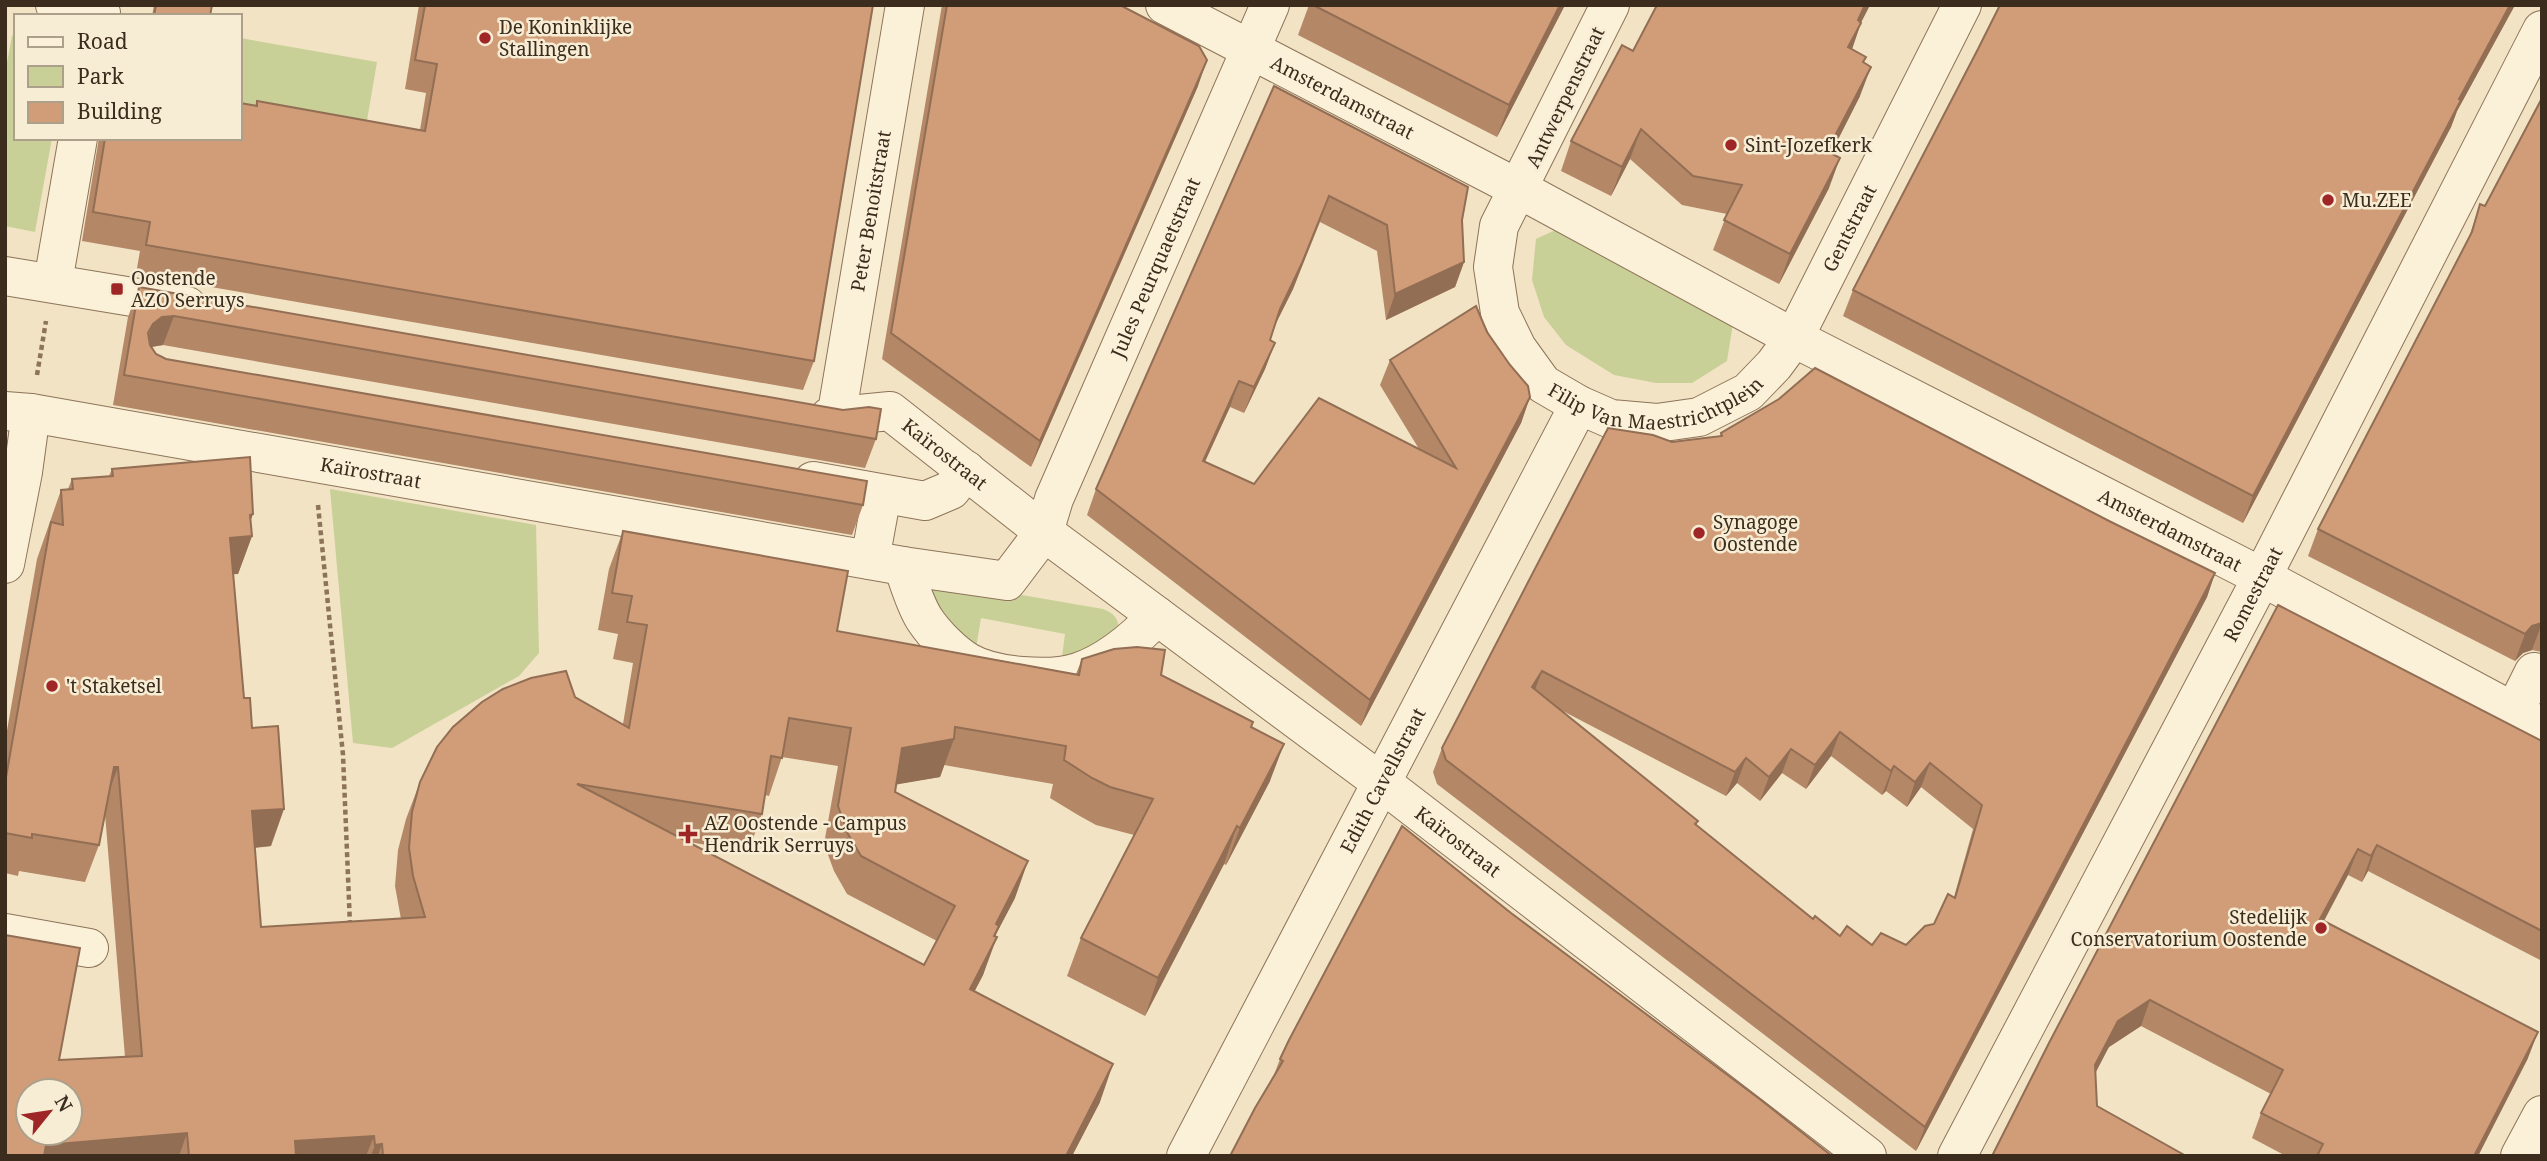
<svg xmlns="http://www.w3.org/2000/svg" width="2547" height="1161" viewBox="0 0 2547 1161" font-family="'Noto Serif',serif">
<rect width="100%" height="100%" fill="#f1e3c4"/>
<g fill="#c9d097">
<path d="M16,32v106h36l-17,94 -30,-6v-153l7,-37z"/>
<path d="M240,38l137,24 -13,76 -124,-21z"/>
<path d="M1568,224l166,93 -7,44 -35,22h-36l-42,-8 -48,-30 -22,-28 -12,-37 4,-41z"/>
<path d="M330,489l206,36 3,128 -20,23 -127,72 -39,-5z"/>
<path d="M940,581l163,28c13,5 16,11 16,24l-58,31 4,-30 -84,-16 -5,30 -46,-46 1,-15z"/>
</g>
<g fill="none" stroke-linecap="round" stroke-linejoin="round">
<defs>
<g id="minor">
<path d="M55,5l46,8"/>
<path id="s1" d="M1165,5l354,184 275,149 468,239 280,150"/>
<path id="s2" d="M1610,5l-111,221 -6,41 7,46 17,35 26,36 36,21 32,14 46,4 42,-6 49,-25 26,-27 20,-27 168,-333"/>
<path d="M5,276l182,30"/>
<path d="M53,282l25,-144"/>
<path id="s3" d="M5,411l26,2 872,153 104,15 37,-49 10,-33 216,-494"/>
<path id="s4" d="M829,417l61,-6 154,121 338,251 485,373"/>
<path id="s5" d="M836,418l69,-413"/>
<path d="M813,481l112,20 26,-11 15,-20"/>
<path d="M870,560l12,-66"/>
<path d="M5,564l18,-92 8,-59"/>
<path d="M903,566c6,17 12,39 22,54 10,15 28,33 43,42 26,15 82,19 110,10 31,-10 57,-33 79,-56"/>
<path d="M2514,712l20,-40"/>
<path d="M5,933l84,15"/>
<path id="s6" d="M1186,1156l393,-751"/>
<path id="s7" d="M1957,1156l305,-579 280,-547"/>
<path d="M2520,1156l22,-41"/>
</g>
</defs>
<use href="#minor" stroke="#8d7459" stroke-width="40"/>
<g stroke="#8d7459" stroke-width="4.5" stroke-dasharray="5 3.5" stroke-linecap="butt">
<path d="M37,375l9,-54"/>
<path d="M318,505l25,250 7,170"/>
</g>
<use href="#minor" stroke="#fbf0d8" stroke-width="38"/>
</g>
<g fill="#b48767" fill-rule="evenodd">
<path d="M154,5h58l-2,11h-58z"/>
<path d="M419,5h454l-59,356 -11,29 -667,-116 4,-23 -58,-10 17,-103h141l17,-37 163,29 6,-37 -21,-4z"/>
<path d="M942,5h178l78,81 -167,381 -149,-108z"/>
<path d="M1309,5h256l-68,132 -199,-102z"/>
<path d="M1657,5h213l-9,17 -9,27 8,47 -29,57 -2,35 -50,96 -66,-34 14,-36 -45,-9 -52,-46 -19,37 -50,-25 10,-30 62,-90z"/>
<path d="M2000,5h515l-58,106 -6,16 -208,396 -400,-207 10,-26 125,-241z"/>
<path d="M1274,86l188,134 2,42 -9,25 -69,33 -9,-69 -57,-29 -27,67 -20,40 -3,11 5,3 -10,26 -21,44 -14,-6 -25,55 49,22 165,-35 -39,-64 10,-25 97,-28 43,65 -9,26 -160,303 -274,-211 9,-26z"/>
<path d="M2542,98v554l-10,-2 -9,3 -8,8 -207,-105 10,-27 150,-289 12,-36 5,2z"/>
<path d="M139,287l737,152 -11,29 -702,-123 -12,2 5,7 10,5 697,146 -11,30 -739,-130 15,-88z"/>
<path d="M1721,433l388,88 106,52 -8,24 -291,554 -479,-367 -4,-12 9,-24 230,-306 48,-6zM1557,708l169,88 11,-13 23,18 22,-28 24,16 25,-33 51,39 4,-4 21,16 14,-20 52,42 -19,68 -20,27 -28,21h-34l-32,-9 -27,-17 -117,-94 2,-4z"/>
<path d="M112,469l139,53 1,14 -14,38h-5l11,124 8,30 19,118 -16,2 6,79 140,-8 -6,-33 3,-36 8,-31 14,-37 155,-85 48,27 10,-61 -20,-4 5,-25 -20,-4 11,-61 14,-38 214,100 239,43 6,-15 79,16 92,47 -2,5 19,54 -44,84 -2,-1 -79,152 -78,-40 14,-38 53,-103 -38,-10 -18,-10 -28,-17 3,-14 -109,-19 -4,12 -44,7 -1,8 120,106 -19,36 -13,41 -9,17 126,110 -28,54h-1067l54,-96 66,-3 -20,-243 -6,31 -14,37 -66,-11 -1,5 -13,-3v-131l32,-183 24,-69 7,-1 4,-10 37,-3zM782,757l56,9 -14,78 10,27 13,23 90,47 -13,24 -235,-123 59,10 14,-38 3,-19 4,1z"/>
<path d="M2278,605l264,136v220l-174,-90 -6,11 -14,-7 -24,46 204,137 -50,98h-192l-34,-18 9,-25 10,-19 -130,-68 -32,21 -117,109z"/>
<path d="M1511,913l-237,162 6,-16z"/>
</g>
<g fill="#926e54">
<path d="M1560,5h5l-68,132 12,-32z"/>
<path d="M1865,5h5l-23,45 11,-30z"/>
<path d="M2510,5h5l-58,106 -6,16 -208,396 10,-27 206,-397z"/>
<path d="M1861,23l-10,29 -3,-5z"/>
<path d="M1207,60l-9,26 -167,381 9,-26z"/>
<path d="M1871,67l-11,29 -43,85 10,-30z"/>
<path d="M1641,129l-11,30 -19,37 11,-29z"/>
<path d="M1840,158l-11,30 -50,96 11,-30z"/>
<path d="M1329,196l-36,93 -23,46 10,-26z"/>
<path d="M1464,262l-9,25 -69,33 9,-26z"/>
<path d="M174,316l-11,29 -12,2 -9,7 11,-30 9,-7z"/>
<path d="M1275,343l-10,26 -21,44 10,-26z"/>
<path d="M1239,381l-9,26 -37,80 10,-26z"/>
<path d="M1530,397l-9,26 -160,303 9,-26z"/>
<path d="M253,514l-8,23 7,-1 -14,38 -21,1 13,-37 20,-23z"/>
<path d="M2215,573l-8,24 -291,554 9,-24z"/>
<path d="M2542,623l-10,27 -9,3 -8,8 10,-27 7,-8z"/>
<path d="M1542,671l-9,24 -1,-8z"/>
<path d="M1840,732l-9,24 -25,33 9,-24z"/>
<path d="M954,739l-14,38 -52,9 14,-38z"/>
<path d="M1284,744l-14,37 -44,84 14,-37z"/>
<path d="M1791,749l-9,24 -22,28 9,-24z"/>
<path d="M1746,758l-9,25 -11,13 9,-24z"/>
<path d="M1930,763l-9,24 -14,20 8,-25z"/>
<path d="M1894,766l-8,25 -4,4 9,-24z"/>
<path d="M114,767h4l-14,38z"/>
<path d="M284,809l-13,37 -32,3 13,-38z"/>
<path d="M1237,826l-13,38 -79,152 13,-38z"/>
<path d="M2377,845l-9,26 -6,11 9,-26z"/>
<path d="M2358,849l-10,26 -37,70 9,-26z"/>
<path d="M1028,861l-13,37 -19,36 -5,15 6,-12 -14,38 -27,52 40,-103z"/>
<path d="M2150,1000l-9,26 -32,21 -23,44 9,-26 23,-44z"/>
<path d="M2538,1032l-10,26 -50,98h-4z"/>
<path d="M1113,1064l-13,38 -28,54h-6z"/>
<path d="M187,1133l-8,23h-137l4,-11z"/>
<path d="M374,1136l-8,20h-76l5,-15z"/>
<path d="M382,1144l-4,12h-7l4,-11z"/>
</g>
<g fill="#d19d78" stroke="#926e54" stroke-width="2" fill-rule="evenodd">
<path d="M156,5h56l-2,11h-56z"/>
<path d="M425,5h448l-59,356 -668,-116 4,-23 -57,-10 12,-74h135v-35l17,3v-5l168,30 12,-67 -22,-4z"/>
<path d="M947,5h173l79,41 8,14 -167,381 -149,-108z"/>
<path d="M1313,5h247l-51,100z"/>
<path d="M1657,5h208l-7,15 3,3 -13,24 18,10 -3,5 8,5 -44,84 13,7 -50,96 -66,-34 18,-35 -49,-9 -52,-47 -19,38 -51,-26 51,-96 11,6z"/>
<path d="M2000,5h510l-51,94 2,1 -208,396 -400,-206 125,-241z"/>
<path d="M1274,86l194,101 -6,33 2,42 -69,32 -8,-69 -58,-29 -27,67 -22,46 -10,31 5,3 -21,44 -15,-6 -36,80 51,23 65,-86 137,70 -66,-108 86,-54 11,26 23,33 18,21 2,11 -160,303 -274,-211z"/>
<path d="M2542,98v525l-10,3 -7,8 -207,-105 154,-297 8,-28 5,2z"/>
<path d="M139,287l704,123 26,-3 12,2 -5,30 -702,-123 -12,1 -9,7 -5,9 2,12 6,9 10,5 701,122 -4,24 -739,-130z"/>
<path d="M1815,368l294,153 106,52 -290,554 -479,-367 -4,-12 166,-320 45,7 19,7 50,-6 -1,-3 58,-34zM1542,671l193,101 11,-14 23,19 22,-28 24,16 25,-33 51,39 3,-5 21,16 15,-19 52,42 -27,93 -7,-4 -14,30 -9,2 -19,19 -25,-12 -9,12 -25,-19 -7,10 -25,-20 -2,3 -118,-95 3,-3 -166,-134z"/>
<path d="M250,457l3,57 -3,1 2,21 -22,2 14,160h6l2,30 26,-2 6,83 -32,2 9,116 164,-10 -12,-41 -4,-28 3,-36 8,-30 17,-35 16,-20 29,-25 21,-13 28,-11 35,-7 9,26 54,31 18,-103 -20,-3 5,-26 -20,-3 11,-62 225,40 -11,60 242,44 3,-16 32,-10 23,-2 28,3 -4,25 92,47 -2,5 33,17 -44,84 -3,-2 -79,152 -77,-40 72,-139 -43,-12 -18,-9 -28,-18 2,-14 -111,-19 -1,12 -52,9 -7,44 133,69 -32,63 3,2 -5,10 3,1 -27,52 143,75 -47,92h-683l-1,-12 -7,1 -1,-9 -79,5 1,15h-107l-2,-23 -141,12 -2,11h-39v-221l75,13 -21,112 83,-4 -24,-289h-4l-15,78 -67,-11v4l-27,-5v-50l46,-261 12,3 -2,-35 12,-1 -1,-10 41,-3 -1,-7zM789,718l62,10 -13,78 10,28 13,22 94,50 -31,59 -347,-181 185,30 9,-58 11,2zM28,1091h42v42h-42z"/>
<path d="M2278,605l264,136v190l-165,-86 -6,11 -13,-7 -38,70 218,113 -64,124h-157l6,-12 -62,-31 22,-43 -133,-70 -32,21 -23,44 2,41 89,50h-194l57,-113z"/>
<path d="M1402,826l109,87 250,187 71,56h-602l25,-48 28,-47 -3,-2 9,-19z"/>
</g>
<g fill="#9f2627" stroke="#f7edd4" stroke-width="2.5">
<circle cx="485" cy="38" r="7"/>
<circle cx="1731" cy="145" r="7"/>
<circle cx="2328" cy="200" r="7"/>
<rect x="110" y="282" width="14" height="14" rx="3.5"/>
<circle cx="1699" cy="533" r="7"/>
<circle cx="52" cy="686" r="7"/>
<path d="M684.5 823.5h7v7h7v7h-7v7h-7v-7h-7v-7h7z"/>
<circle cx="2321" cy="928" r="7"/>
</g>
<g text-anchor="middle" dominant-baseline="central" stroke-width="5" stroke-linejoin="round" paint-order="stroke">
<g font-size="19" fill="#3c2c1e" stroke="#f7edd4" text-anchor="start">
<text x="499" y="27">De Koninklijke<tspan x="499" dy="22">Stallingen</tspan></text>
<text x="1745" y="145">Sint-Jozefkerk</text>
<text x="2342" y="200">Mu.ZEE</text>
<text x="131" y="278">Oostende<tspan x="131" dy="22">AZO Serruys</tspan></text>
<text x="1713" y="522">Synagoge<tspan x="1713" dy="22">Oostende</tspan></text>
<text x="66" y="686">'t Staketsel</text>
<text x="704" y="823">AZ Oostende - Campus<tspan x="704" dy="22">Hendrik Serruys</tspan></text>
<text x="2307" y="917" text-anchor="end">Stedelijk<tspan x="2307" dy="22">Conservatorium Oostende</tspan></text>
</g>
<g font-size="19" fill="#3c2c1e" stroke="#f7edd4">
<text stroke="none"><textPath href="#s1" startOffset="200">Amsterdamstraat</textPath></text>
<text transform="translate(1565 97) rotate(-64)">Antwerpenstraat</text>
<text stroke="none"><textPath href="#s5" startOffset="210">Peter Benoitstraat</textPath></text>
<text stroke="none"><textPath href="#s2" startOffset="833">Gentstraat</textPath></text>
<text stroke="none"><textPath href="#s3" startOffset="1365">Jules Peurquaetstraat</textPath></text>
<text stroke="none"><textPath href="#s2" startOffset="541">Filip Van Maestrichtplein</textPath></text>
<text stroke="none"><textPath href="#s4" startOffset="131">Kaïrostraat</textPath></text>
<text stroke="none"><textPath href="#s3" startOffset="371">Kaïrostraat</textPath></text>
<text stroke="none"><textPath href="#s1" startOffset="1134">Amsterdamstraat</textPath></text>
<text stroke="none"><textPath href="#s7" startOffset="635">Romestraat</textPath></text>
<text stroke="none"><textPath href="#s6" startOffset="424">Edith Cavellstraat</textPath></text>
<text stroke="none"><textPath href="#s4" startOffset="774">Kaïrostraat</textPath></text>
</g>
</g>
<rect width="2547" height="1161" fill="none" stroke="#3c2c1e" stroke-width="14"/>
<rect x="14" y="14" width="228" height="126" fill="#f7edd4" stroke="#aca08b" stroke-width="2"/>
<rect x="28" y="37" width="35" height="10" fill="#fbf0d8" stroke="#aca08b" stroke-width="2"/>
<text x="77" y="49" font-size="21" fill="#3c2c1e">Road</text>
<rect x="28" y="66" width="35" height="21" fill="#c9d097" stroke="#aca08b" stroke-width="2"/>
<text x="77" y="84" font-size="21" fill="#3c2c1e">Park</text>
<rect x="28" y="102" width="35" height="21" fill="#d19d78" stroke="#aca08b" stroke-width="2"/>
<text x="77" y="119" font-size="21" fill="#3c2c1e">Building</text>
<g transform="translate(49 1112) rotate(60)"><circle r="33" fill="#f7edd4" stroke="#aca08b" stroke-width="2"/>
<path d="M0-5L12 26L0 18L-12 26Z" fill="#9f2627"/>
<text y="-10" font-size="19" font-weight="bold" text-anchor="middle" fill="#3c2c1e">N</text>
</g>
</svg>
